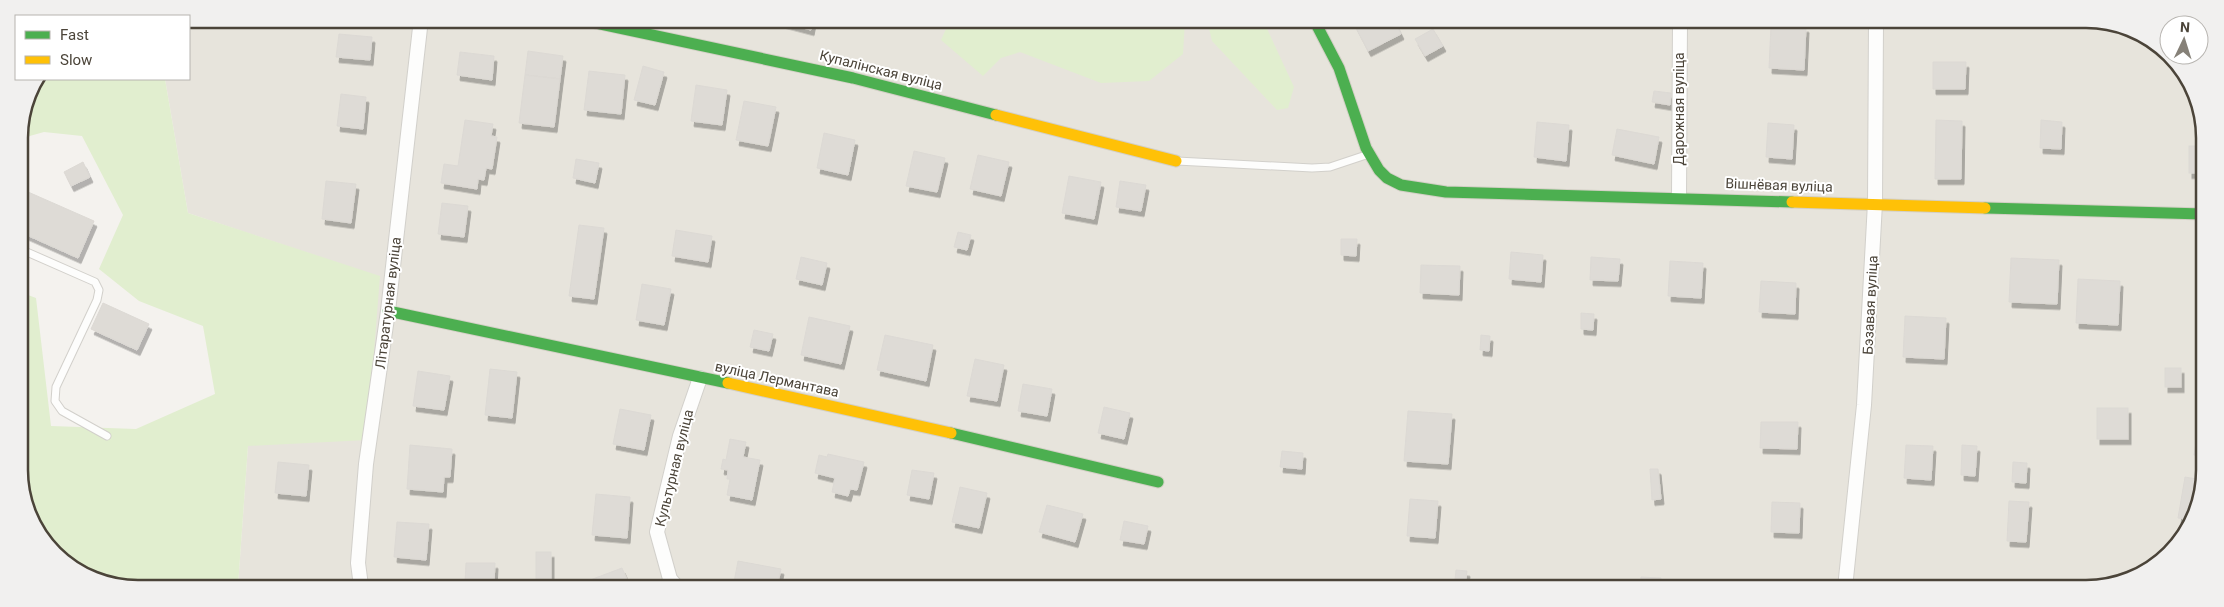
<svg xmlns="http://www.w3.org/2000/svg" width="2224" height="607" viewBox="0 0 2224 607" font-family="Roboto,sans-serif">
<defs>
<filter id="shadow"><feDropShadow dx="3" dy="5.5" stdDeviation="0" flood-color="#0004"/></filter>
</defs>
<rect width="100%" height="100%" fill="#f4f2ee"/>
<path fill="#e7e4dc" d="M189,19l1921,2 61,34 32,60v378l-14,36 -25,30 -33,20 -37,9 -1856,-2 10,-140 132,-169 -192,-64 -23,-134h24z"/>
<g fill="#e1eecf">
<path d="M950,20h235l-2,34 -34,27 -48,2 -81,-31 -19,6 -18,18 -42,-36z"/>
<path d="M1207,20h56l31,67 -6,21 -11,2 -65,-69z"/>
<path d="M37,79h128l23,134 192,63 -13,164 -119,6 -10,140h-124l-61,-33 -32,-60 -1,-201 16,6 15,128 85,3 79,-35 -12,-68 -64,-25 -40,-32 24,-54 -41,-79 -38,-4 -25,7 9,-47z"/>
</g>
<g fill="#dedbd6" stroke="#dcd9d4" filter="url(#shadow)">
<path d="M773,20h40l-2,10z"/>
<path d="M1362,20h32l7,14 -33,17 -14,-27z"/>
<path d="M1771,25l35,2 -2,43 -35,-2z"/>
<path d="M1433,29l10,17 -18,10 -10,-17z"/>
<path d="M339,34l33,3 -2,23 -34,-3z"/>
<path d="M528,51l35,5 -3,23 -35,-4z"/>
<path d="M460,52l34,4 -2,24 -35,-5z"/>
<path d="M1933,62h33l-1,27h-32z"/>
<path d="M643,66l21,6 -9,33 -21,-5z"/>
<path d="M589,71l36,4 -4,39 -37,-4z"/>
<path d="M525,75l35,4 -6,48 -35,-4z"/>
<path d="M696,85l31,5 -5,35 -31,-4z"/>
<path d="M1654,91l17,2 -1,12 -18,-3z"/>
<path d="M341,94l25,3 -3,32 -26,-3z"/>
<path d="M744,101l32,6 -8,39 -32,-6z"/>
<path d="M465,120l28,4 -2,12 6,1 -5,32 -6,-1 -2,12 -6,-1 -1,10 -36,-6 3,-19 14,2z"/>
<path d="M1936,120l26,1 -1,58h-26z"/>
<path d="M2041,120l21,2 -1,27 -21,-1z"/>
<path d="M1537,122l32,3 -3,36 -32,-4z"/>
<path d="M1768,123l26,2 -2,34 -26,-2z"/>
<path d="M1617,129l42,8 -5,27 -42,-9z"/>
<path d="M824,133l31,7 -7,35 -31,-7z"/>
<rect x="2189" y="146" width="14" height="27"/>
<path d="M914,151l31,7 -8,34 -31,-6z"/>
<path d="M978,155l31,7 -8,34 -31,-7z"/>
<path d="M576,159l23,4 -4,20 -22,-5z"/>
<path d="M83,162l7,15 -19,9 -7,-14z"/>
<path d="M1069,176l32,6 -7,37 -32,-6z"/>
<path d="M326,181l30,3 -5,39 -29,-4z"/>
<path d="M1120,181l26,4 -5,26 -25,-4z"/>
<path d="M19,188l75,33 -16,37 -58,-26z"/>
<path d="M442,203l26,3 -4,31 -26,-3z"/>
<path d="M579,225l25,3 -10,71 -25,-3z"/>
<path d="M676,230l36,6 -4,26 -36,-6z"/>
<path d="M958,232l13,3 -4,15 -13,-3z"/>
<path d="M1341,239h16l-1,17 -15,-1z"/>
<path d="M1511,252l32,3 -2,27 -32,-3z"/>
<path d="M801,257l26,6 -5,22 -26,-6z"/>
<path d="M1591,257l29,2 -2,22 -28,-1z"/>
<path d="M2011,258l48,2 -2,44 -48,-2z"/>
<path d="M1670,261l33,2 -2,35 -33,-2z"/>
<path d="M1421,265l39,1 -1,29 -39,-2z"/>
<path d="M2078,279l42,2 -2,44 -42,-2z"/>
<path d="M1761,281l35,2 -1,31 -36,-2z"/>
<path d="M642,284l29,5 -7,36 -28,-5z"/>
<path d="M103,303l46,21 -12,26 -46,-21z"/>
<path d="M2198,305h5v44h-6z"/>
<path d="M1581,313l13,1 -1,16 -12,-1z"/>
<path d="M1905,316l41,2 -2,41 -41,-2z"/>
<path d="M809,317l41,9 -9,38 -40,-9z"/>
<path d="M754,330l19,4 -4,17 -19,-4z"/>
<path d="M885,335l48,10 -7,36 -49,-11z"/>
<path d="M1481,335l9,1 -1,15 -9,-1z"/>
<path d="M975,359l29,6 -7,36 -30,-5z"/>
<rect x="2165" y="368" width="16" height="19"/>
<path d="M490,369l27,3 -5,46 -27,-3z"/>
<path d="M418,371l32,5 -6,34 -31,-4z"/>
<path d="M1023,384l29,5 -5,27 -29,-5z"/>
<path d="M1104,407l26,6 -6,26 -26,-6z"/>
<rect x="2097" y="408" width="31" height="31"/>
<path d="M620,409l31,6 -7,35 -31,-6z"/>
<path d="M1408,411l44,3 -4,50 -44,-3z"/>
<path d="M2201,412h2v45l-9,-2z"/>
<path d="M1761,422h37l-1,27 -37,-1z"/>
<path d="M730,439l16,3 -3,15 17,3 -8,40 -25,-5 3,-16h-3l1,-9 -7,-1 2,-10 3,1z"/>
<path d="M410,445l42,4 -2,28h-6l-1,15 -36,-3z"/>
<path d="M1906,445l27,1 -2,34 -27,-2z"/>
<path d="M1962,445l15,1 -2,30 -14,-1z"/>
<path d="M1282,451l21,2 -1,16 -22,-2z"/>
<path d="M828,454l36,8 -7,28 -7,-1 -2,7 -16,-4 3,-14 -20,-5 4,-18 8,2z"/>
<path d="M278,462l31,3 -3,31 -31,-3z"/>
<path d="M2013,462l14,1 -1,20 -14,-1z"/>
<path d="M1650,469h8l3,30 -9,1z"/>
<path d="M912,470l22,3 -5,26 -22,-4z"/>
<path d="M2185,477l18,3v13l-10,27 -15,-2z"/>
<path d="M960,487l27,6 -8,35 -27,-6z"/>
<path d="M596,494l34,3 -3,41 -35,-3z"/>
<path d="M1410,499l28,2 -3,37 -28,-2z"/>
<path d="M2009,501l20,1 -3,40 -19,-1z"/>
<path d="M1772,502l28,1 -1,30 -28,-1z"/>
<path d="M1047,505l36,9 -8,28 -36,-10z"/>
<path d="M1124,521l24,5 -4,18 -24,-4z"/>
<path d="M397,522l32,2 -3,36 -32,-3z"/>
<rect x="536" y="552" width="15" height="27"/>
<path d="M738,561l43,8 -4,18h-44z"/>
<path d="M466,563h29l-1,20 -29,-1z"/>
<path d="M622,568l8,18h-56z"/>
<path d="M1456,570l11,1 -1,8h-11z"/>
<path d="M1641,577l20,1 -1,10h-20z"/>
<path d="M1730,580l44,2v6h-44z"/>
<path d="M1982,581l31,2v5h-31z"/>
<path d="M1437,583l16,1 -1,3h-15z"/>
<path d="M268,584l28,1v1h-28z"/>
</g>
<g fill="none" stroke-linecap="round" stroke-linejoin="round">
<defs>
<g id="lane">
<path d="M1177,161l135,7 18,-1 39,-13"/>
<path d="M20,249l75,33 4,8 -2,10 -41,87 -1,14 7,10 45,25"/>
</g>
<g id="street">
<path d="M1679,197l1,-176"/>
<path d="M361,586l-3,-23 8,-99 22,-153 33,-292"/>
<path d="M676,586l-6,-7 -13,-47 23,-96 20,-58"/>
<path d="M1845,588l19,-183 11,-202 1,-182"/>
</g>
<g id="fast">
<path d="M577,19l276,59 143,37"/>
<path d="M1314,20l25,48 27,80 13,22 8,8 14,7 45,7 346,10"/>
<path d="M1985,208l218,6"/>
<path d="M388,311l340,72"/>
<path d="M951,433l207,49"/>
</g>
<g id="slow">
<path d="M996,115l180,46"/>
<path d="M1792,202l193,6"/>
<path d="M728,383l223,50"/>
</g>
</defs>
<use href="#lane" stroke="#d2d0cb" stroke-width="9"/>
<use href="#street" stroke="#d2d0cb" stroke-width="16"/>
<use href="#fast" stroke="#d3cfc5" stroke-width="13"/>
<use href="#slow" stroke="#d3cfc5" stroke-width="13"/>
<use href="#lane" stroke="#fdfdfc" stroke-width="7"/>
<use href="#street" stroke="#fdfdfc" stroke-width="14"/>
<use href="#fast" stroke="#4caf50" stroke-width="11"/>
<use href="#slow" stroke="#ffc107" stroke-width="11"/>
</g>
<g text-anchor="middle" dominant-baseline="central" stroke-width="4" stroke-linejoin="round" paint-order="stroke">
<g font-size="14" fill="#4b4439" stroke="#fff">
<text transform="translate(881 70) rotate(14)">Купалінская вуліца</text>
<text transform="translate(1679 109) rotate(-90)">Дарожная вуліца</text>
<text transform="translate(1779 185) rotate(2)">Вішнёвая вуліца</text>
<text transform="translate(388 303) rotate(-83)">Літаратурная вуліца</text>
<text transform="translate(1870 305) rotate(-87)">Бэзавая вуліца</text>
<text transform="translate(777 379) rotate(12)">вуліца Лермантава</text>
<text transform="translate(674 468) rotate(-76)">Культурная вуліца</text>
</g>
</g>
<path d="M0 0H2224V607H0ZM138 28H2086A110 110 0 0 1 2196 138V470A110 110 0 0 1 2086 580H138A110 110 0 0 1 28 470V138A110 110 0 0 1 138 28Z" fill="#f1f0ef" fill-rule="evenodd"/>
<path fill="none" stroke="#4b4439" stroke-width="2.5" d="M138 28H2086A110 110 0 0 1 2196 138V470A110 110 0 0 1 2086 580H138A110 110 0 0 1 28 470V138A110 110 0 0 1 138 28Z"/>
<rect x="15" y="15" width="175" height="65" fill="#ffffff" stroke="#b7b4b0"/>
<rect x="25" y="31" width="25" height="8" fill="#4caf50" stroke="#b7b4b0"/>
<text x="60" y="40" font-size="15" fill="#4b4439">Fast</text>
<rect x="25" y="56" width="25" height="8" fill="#ffc107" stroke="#b7b4b0"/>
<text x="60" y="65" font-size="15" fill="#4b4439">Slow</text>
<g transform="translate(2184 40) rotate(4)"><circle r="24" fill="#ffffff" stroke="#b7b4b0"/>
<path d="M0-4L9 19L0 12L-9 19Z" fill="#868178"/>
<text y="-8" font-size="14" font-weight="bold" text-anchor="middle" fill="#4b4439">N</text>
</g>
</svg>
